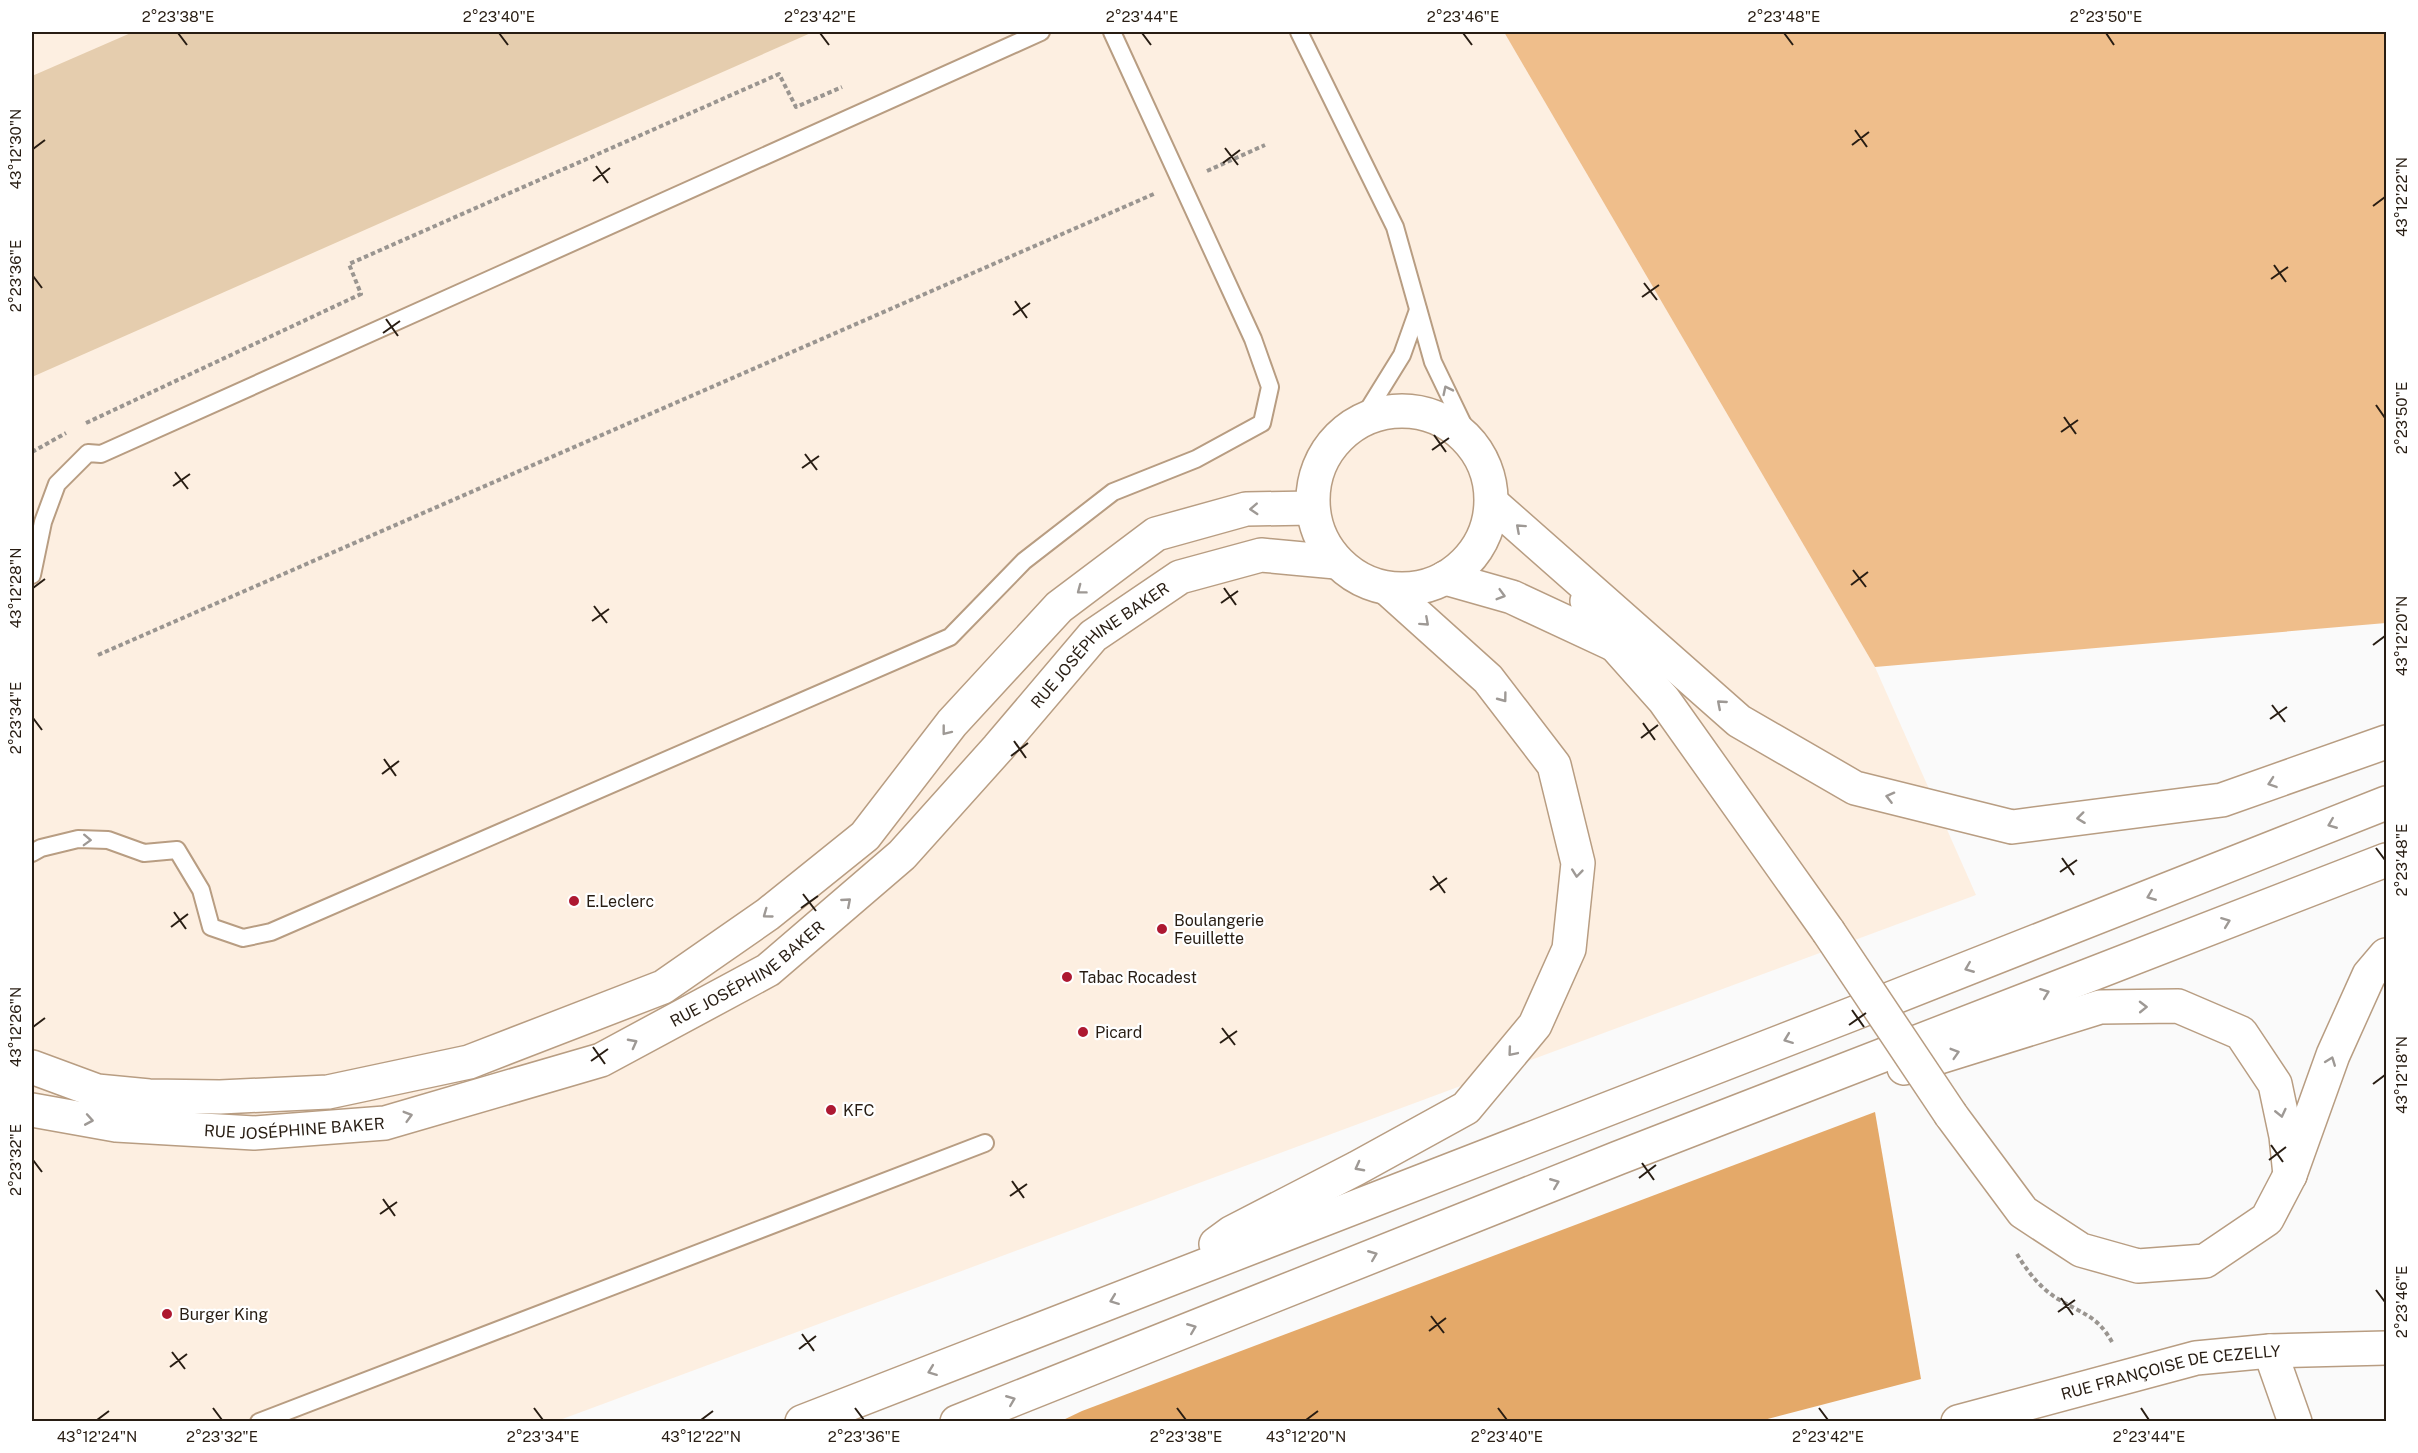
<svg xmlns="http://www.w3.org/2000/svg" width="2418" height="1453" viewBox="0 0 2418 1453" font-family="'Public Sans',sans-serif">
<rect width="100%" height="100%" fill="#fafafa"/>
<path fill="#fdefe1" d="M32,32h1472l371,635 101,228 -1419,526h-525z"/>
<path fill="#efbe8b" d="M1504,32h882v591l-511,44z"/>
<path fill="#e4a969" d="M1875,1112l46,267 -161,42h-699l21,-10z"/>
<path fill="#e5cdae" d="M133,32h680l-781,345v-301z"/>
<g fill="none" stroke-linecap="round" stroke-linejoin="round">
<defs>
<g id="service">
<path d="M1299,32l96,195 38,135 39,81"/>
<path d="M1363,418l39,-63 16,-45"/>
<path d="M32,575l11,-53 14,-38 31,-31 13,1 940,-422"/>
<path d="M32,853l9,-5 37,-9 30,1 36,13 33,-3 24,40 10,37 32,11 28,-6 679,-295 74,-76 89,-69 83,-33 66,-36 8,-36 -17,-48 -141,-307"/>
<path d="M259,1422l726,-279"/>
</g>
<g id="minor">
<circle cx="1402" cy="500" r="89"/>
<path d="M32,1067l65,24 52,5 71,1 108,-5 141,-30 194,-75 105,-73 97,-78 87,-113 107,-116 97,-73 90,-25 66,-1"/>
<path id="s1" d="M32,1110l84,15 138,8 131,-10 216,-63 167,-90 134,-115 96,-107 95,-112 87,-59 81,-22 75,7"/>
<path d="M2270,1351l25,71"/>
<path id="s2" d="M1958,1422l238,-64 74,-7 116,-3"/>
</g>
<g id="trunk">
<path d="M1492,503l247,218 116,67 157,39 210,-27 164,-58"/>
<path d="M1445,578l67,19 103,48"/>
<path d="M1587,601l28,44 49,55 164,231"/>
<path d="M1904,1068l196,-61 78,-1 63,27 34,51 11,52 4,39"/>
<path d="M1951,1115l72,97 58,38 57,16 67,-5 62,-42 23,-44 43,-120 36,-80 17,-20"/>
<path d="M1216,1244l15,-11 126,-65 109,-60 69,-83 34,-76 9,-86 -24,-98 -66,-86 -100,-90"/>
<path d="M802,1422l1050,-408 534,-211"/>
<path d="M957,1422l661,-264 768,-298"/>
</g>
</defs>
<use href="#service" stroke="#b89d82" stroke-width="20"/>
<use href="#minor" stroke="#b89d82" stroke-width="36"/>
<use href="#trunk" stroke="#b89d82" stroke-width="36"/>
<g stroke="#9a9590" stroke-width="4" stroke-dasharray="4.5 3" stroke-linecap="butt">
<path d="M1207,171l58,-26"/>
<path d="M86,423l275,-129 -12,-30 430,-190 17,33 46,-20"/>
<path d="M32,452l34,-19"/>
<path d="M98,655l1058,-462"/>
<path d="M2017,1254c10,17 23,34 41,45 24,15 39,16 54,43"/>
</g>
<use href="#service" stroke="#fff" stroke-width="16"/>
<use href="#minor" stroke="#fff" stroke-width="33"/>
<use href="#trunk" stroke="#fff" stroke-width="33"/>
<defs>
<path id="trunk-bridge" d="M1828,931l123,184"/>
</defs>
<use href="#trunk-bridge" stroke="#b89d82" stroke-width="36" stroke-linecap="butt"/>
<use href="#trunk-bridge" stroke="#fff" stroke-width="33"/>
</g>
<defs><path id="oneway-chevron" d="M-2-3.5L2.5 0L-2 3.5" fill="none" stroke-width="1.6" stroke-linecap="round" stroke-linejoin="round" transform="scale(1.5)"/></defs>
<g stroke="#9e9995">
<use href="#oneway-chevron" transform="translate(1447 390) rotate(-116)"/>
<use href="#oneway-chevron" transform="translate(1254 509) rotate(177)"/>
<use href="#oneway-chevron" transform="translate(1520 528) rotate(-138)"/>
<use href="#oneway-chevron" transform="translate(1081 590) rotate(143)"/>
<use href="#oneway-chevron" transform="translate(1501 595) rotate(16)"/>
<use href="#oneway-chevron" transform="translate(1425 622) rotate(42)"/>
<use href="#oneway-chevron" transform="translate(1503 698) rotate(53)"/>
<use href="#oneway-chevron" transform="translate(1721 704) rotate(-139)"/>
<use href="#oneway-chevron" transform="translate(946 731) rotate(128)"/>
<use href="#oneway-chevron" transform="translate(2272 783) rotate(161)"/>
<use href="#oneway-chevron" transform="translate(1890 797) rotate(-166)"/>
<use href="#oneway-chevron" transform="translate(2081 818) rotate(173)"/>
<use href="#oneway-chevron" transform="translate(2332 824) rotate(158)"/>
<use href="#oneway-chevron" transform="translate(87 840) rotate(2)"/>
<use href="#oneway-chevron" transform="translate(1577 873) rotate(96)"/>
<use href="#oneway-chevron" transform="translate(2151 896) rotate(158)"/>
<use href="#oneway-chevron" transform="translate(847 902) rotate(-41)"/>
<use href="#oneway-chevron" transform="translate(767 914) rotate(144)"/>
<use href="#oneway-chevron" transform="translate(2226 922) rotate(-21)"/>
<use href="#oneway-chevron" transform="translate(1969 968) rotate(158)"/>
<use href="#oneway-chevron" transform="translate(2045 993) rotate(-21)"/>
<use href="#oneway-chevron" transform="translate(2143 1007) rotate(-1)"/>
<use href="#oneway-chevron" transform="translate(1788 1039) rotate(159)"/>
<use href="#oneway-chevron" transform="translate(633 1043) rotate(-28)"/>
<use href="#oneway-chevron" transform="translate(1512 1052) rotate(130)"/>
<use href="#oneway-chevron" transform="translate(1955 1053) rotate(-17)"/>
<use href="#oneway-chevron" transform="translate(2331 1061) rotate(-69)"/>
<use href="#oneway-chevron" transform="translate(2281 1113) rotate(77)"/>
<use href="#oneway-chevron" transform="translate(408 1116) rotate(-16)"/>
<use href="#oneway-chevron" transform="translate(89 1120) rotate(10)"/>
<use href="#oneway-chevron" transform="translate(1359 1167) rotate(152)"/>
<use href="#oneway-chevron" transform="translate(1555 1183) rotate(-22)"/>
<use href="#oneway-chevron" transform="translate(1373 1255) rotate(-22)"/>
<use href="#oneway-chevron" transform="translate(1114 1300) rotate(159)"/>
<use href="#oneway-chevron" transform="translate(1192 1328) rotate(-22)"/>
<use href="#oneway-chevron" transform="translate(932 1371) rotate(159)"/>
<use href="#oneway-chevron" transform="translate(1011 1400) rotate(-22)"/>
</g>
<path fill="none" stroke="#281d13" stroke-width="2" d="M178,33l9,12M499,33l9,12M820,33l9,12M1142,33l9,12M1463,33l9,12M1784,33l9,12M2106,33l8,12M1855,130l12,17M1852,145l17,-13M1225,148l13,17M33,149l12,-9M1223,163l17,-13M596,166l12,17M593,181l17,-13M2373,206l12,-9M2274,265l12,17M33,276l9,12M2271,279l17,-12M1644,283l13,17M1642,297l17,-12M1015,301l12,17M1013,315l17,-12M386,319l12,17M383,333l17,-12M2376,405l9,13M2064,417l12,17M2061,432l17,-12M1434,435l12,17M1432,450l17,-12M805,454l12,16M802,468l17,-12M175,472l13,17M173,486l17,-12M1853,570l13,17M1851,585l17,-13M33,588l12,-9M1224,588l12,17M1221,603l17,-12M594,606l13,17M592,621l17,-12M2373,645l12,-9M2272,705l13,17M33,718l9,12M2270,719l17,-12M1643,723l12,17M1641,738l17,-13M1014,741l12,17M1011,756l17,-13M384,759l12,17M382,774l17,-13M2376,848l9,12M2062,858l12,17M2060,872l17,-12M1433,876l12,17M1430,890l17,-12M803,894l13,17M801,908l17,-12M174,912l12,17M171,927l17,-13M1852,1010l12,17M1849,1025l17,-12M33,1027l12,-9M1222,1028l13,17M1220,1043l17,-12M593,1047l12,17M591,1061l17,-12M2373,1084l12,-9M2271,1145l12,17M33,1160l9,12M2269,1160l17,-13M1642,1163l12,17M1639,1178l17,-13M1012,1181l12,17M1010,1196l17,-12M383,1199l12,17M380,1214l17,-12M2376,1290l9,12M2061,1298l12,17M2058,1312l17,-12M1431,1316l13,17M1429,1331l17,-13M802,1334l12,17M799,1349l17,-13M172,1352l13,17M170,1367l17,-13M213,1408l9,12M534,1408l9,12M855,1408l9,12M1177,1408l9,12M1498,1408l9,12M1819,1408l9,12M2141,1408l8,12M97,1420l12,-9M701,1420l12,-9M1306,1420l12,-9"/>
<g fill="#ad1831" stroke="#fff" stroke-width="2">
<circle cx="574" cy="901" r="6"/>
<circle cx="1162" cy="929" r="6"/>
<circle cx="1067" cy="977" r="6"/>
<circle cx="1083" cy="1032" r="6"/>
<circle cx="831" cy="1110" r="6"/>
<circle cx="167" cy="1314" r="6"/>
</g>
<g text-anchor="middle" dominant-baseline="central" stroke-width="4.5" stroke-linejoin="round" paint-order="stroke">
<g font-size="16" fill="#281d13" stroke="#fff">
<text stroke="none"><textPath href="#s1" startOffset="1236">RUE JOSÉPHINE BAKER</textPath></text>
<text stroke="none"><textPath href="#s1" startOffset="750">RUE JOSÉPHINE BAKER</textPath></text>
<text stroke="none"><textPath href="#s1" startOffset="264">RUE JOSÉPHINE BAKER</textPath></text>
<text stroke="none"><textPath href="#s2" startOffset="219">RUE FRANÇOISE DE CEZELLY</textPath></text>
</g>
<g font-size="16" fill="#281d13" stroke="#fff" text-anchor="start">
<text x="586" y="901">E.Leclerc</text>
<text x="1174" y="920">Boulangerie<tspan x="1174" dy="18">Feuillette</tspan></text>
<text x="1079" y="977">Tabac Rocadest</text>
<text x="1095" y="1032">Picard</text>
<text x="843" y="1110">KFC</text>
<text x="179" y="1314">Burger King</text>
</g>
</g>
<rect width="2418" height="1453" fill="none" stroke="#ffffff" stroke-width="66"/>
<rect x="33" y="33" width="2352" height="1387" fill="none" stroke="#281d13" stroke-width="2"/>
<g font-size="15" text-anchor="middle" fill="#281d13">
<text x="178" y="22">2°23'38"E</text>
<text x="499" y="22">2°23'40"E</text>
<text x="820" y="22">2°23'42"E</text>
<text x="1142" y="22">2°23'44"E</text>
<text x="1463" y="22">2°23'46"E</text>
<text x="1784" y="22">2°23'48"E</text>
<text x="2106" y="22">2°23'50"E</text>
<text transform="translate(16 149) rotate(-90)" y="5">43°12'30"N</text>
<text transform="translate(2402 197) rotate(-90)" y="5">43°12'22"N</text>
<text transform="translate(16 276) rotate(-90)" y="5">2°23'36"E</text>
<text transform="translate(2402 418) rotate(-90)" y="5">2°23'50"E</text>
<text transform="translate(16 588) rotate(-90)" y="5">43°12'28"N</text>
<text transform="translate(2402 636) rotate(-90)" y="5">43°12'20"N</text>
<text transform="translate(16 718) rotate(-90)" y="5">2°23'34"E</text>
<text transform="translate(2402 860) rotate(-90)" y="5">2°23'48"E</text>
<text transform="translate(16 1027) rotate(-90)" y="5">43°12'26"N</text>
<text transform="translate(2402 1075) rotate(-90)" y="5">43°12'18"N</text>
<text transform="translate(16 1160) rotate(-90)" y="5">2°23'32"E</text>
<text transform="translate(2402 1302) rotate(-90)" y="5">2°23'46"E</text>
<text x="97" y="1442">43°12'24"N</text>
<text x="222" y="1442">2°23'32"E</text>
<text x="543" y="1442">2°23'34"E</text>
<text x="701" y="1442">43°12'22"N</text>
<text x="864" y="1442">2°23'36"E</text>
<text x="1186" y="1442">2°23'38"E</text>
<text x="1306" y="1442">43°12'20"N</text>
<text x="1507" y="1442">2°23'40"E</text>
<text x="1828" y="1442">2°23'42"E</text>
<text x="2149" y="1442">2°23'44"E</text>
</g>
</svg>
